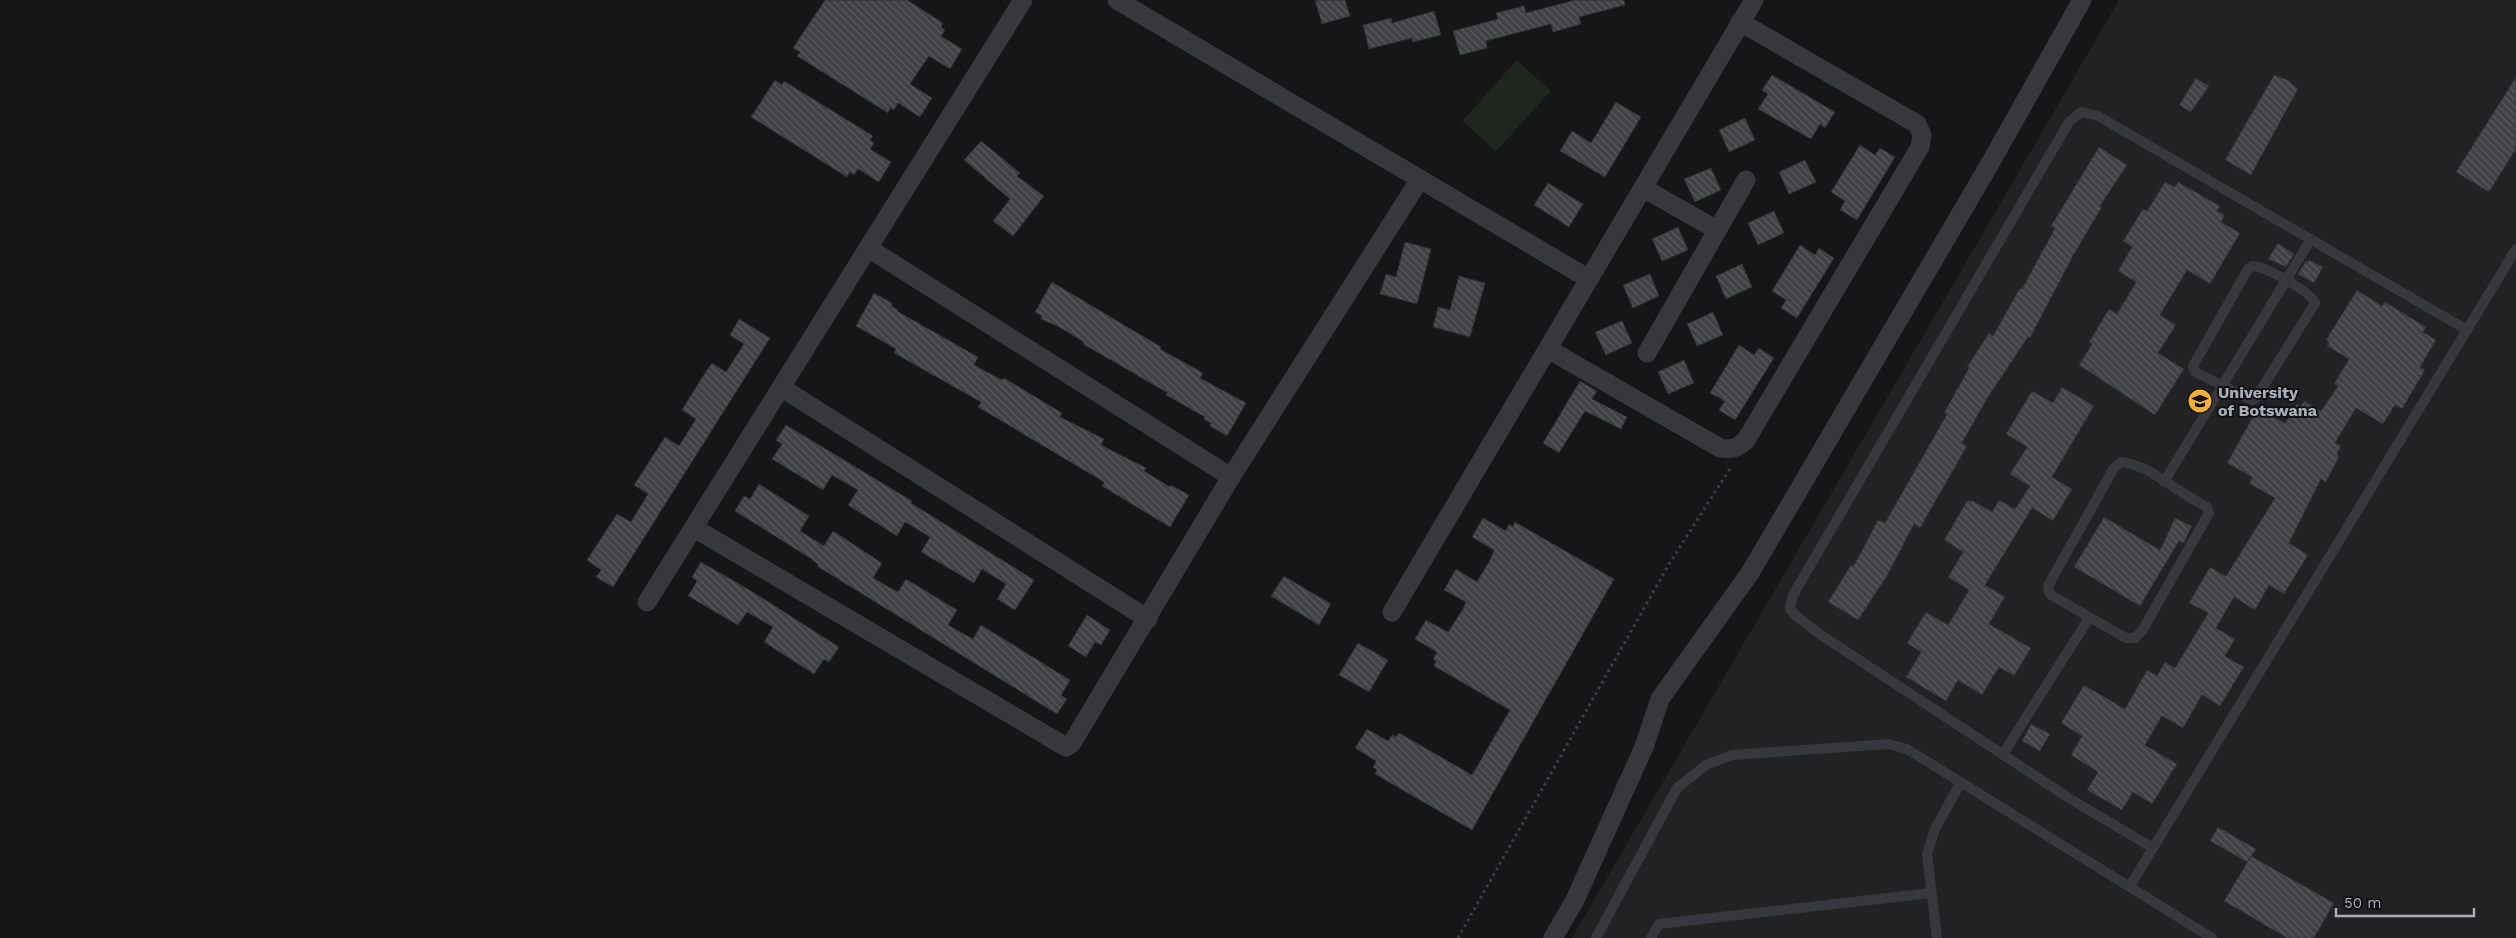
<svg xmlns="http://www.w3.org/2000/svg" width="2516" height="938" viewBox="0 0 2516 938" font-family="'Work Sans',sans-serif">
<defs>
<pattern id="building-back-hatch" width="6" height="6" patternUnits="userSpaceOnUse" patternTransform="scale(1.25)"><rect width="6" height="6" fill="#404145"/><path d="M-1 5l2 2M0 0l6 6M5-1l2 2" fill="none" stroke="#595a5e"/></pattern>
</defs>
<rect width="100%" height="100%" fill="#161618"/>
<path fill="#222225" d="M2119,0h397v938h-944z"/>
<path fill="#1e261f" d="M1517,60l34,31 -55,60 -34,-30z"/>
<g fill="url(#building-back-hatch)" stroke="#303034">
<path d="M825,0h82l36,23 -2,4 4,3 -4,6 21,13 -12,20 -21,-13 -19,28 22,14 -12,19 -22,-14 -4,7 -4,-2 -2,5 -91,-57 3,-4 -7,-4z"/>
<path d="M1315,0h30l5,16 -28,8z"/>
<path d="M1575,0h49l1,5 -46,12 2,7 -28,8 -2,-8 -65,17 1,7 -27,7 -7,-24 45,-12 -2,-6 28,-7 2,7z"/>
<path d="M1434,11l7,24 -28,7 -1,-4 -43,11 -6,-24 28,-7 1,5z"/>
<path d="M1772,75l63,37 -10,16 -5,-4 -9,15 -53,-30 10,-15 -6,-4z"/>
<path d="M2274,75l14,5 10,9 -47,86 -26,-15z"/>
<path d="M2516,77v72l-27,43 -33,-20z"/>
<path d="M2196,78l13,8 -18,26 -12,-7z"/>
<path d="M775,80l7,5 2,-4 89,55 -3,4 4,3 -4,6 21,13 -12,20 -21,-13 -4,6 -4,-3 -3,5 -96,-60z"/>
<path d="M1616,102l25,15 -36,60 -45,-26 12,-20 19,12z"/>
<path d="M1745,118l10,22 -26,12 -10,-22z"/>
<path d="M981,141l39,32 -3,3 27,20 -31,40 -20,-15 17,-22 -46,-39z"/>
<path d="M1860,145l15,10 5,-7 15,9 -38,63 -17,-10 5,-9 -14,-9z"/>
<path d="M2099,147l28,18 -27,41 2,1 -28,47 -44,84 -2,-1 -40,60 -26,46 5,3 -47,82 -6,-4 -27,52 -29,44 -30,-18 23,-37 2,2 25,-47 7,3 62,-109 -3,-1 25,-45 -2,-1 22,-34 4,3 27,-48 2,1 33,-61 -4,-2z"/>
<path d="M1805,160l11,22 -27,12 -10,-22z"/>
<path d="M1711,168l10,22 -26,12 -11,-23z"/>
<path d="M2165,182l10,5 3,-5 42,24 -3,5 8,4 -4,7 19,11 -30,51 -23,-14 -27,45 16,10 -18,28 26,16 -29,46 -76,-50 13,-21 -3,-2 20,-33 8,5 19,-32 -18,-11 14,-24 -9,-6 20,-32 4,2z"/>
<path d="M1548,183l35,21 -14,23 -35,-22z"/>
<path d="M1774,211l10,22 -26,12 -10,-22z"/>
<path d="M1678,227l10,23 -26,11 -10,-22z"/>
<path d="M1405,242l26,7 -14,55 -37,-10 6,-20 10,3z"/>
<path d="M2278,243l16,11 -8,13 -18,-8z"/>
<path d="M1800,245l15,10 4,-7 15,10 -37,60 -16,-10 5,-8 -14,-9z"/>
<path d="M2309,260l14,7 -9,16 -16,-9 8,-13 2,1z"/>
<path d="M1742,264l10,23 -26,12 -10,-23z"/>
<path d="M1650,274l9,22 -26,12 -10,-23z"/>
<path d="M1459,276l26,7 -15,54 -37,-10 5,-20 12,3z"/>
<path d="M1052,282l109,65 -1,2 43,24 -3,5 46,25 -19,33 -17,-10 1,-3 -7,-4 1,-2 -39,-22 2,-2 -85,-49 1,-2 -25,-15 -18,-8 1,-3 -7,-4z"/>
<path d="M2357,290l25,16 3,-4 41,25 -3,5 13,8 -16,27 5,3 -23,39 -7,-4 -12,19 -27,-16 -21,35 6,3 -4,8 2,3 -13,25 -5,-3 -32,64 19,12 -24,39 -15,-9 -14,25 -21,-13 -18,31 19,11 -10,17 19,11 -24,39 -18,-11 -19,33 -21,-12 -17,29 32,19 -25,40 -19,-12 -11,18 -35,-20 11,-18 -27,-17 11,-19 -21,-13 23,-38 41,24 22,-39 10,6 8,-14 10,6 33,-55 -19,-10 21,-36 16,9 49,-78 -25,-14 2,-7 -25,-14 28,-50 4,2 3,-4 23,12 12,-19 4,2 3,-5 17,10 17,-25 -4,-2 15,-25 -22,-13 2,-4 -3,-2z"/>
<path d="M874,293l18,10 -1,3 7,4 -1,1 81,46 -4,8 28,15 2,-2 58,35 -2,4 44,22 -3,6 45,23 -2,3 26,16 1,-2 18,10 -19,32 -68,-41 2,-4 -126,-75 3,-5 -87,-49 2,-4 -40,-23z"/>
<path d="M1713,312l10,23 -26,11 -10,-22z"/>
<path d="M739,319l31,19 -157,249 -17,-10 5,-7 -14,-10 30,-46 14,8 17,-28 -14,-9 31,-48 14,9 17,-27 -14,-9 19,-31 11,-16 14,9 18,-28 -14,-9z"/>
<path d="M1622,321l10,22 -26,12 -11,-23z"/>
<path d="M1739,345l15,10 5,-7 15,10 -39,62 -16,-10 6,-9 -15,-8z"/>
<path d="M1684,360l10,23 -26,11 -10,-22z"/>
<path d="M1580,381l17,10 -5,8 35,18 -6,12 -36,-18 -26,42 -16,-10z"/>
<path d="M2062,387l32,19 -42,71 20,12 -19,32 -21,-13 -47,77 20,12 -16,27 42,24 -17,28 -15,-9 -17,28 -24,-15 -12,21 -40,-24 15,-25 -14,-9 19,-31 22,13 21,-35 -21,-13 15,-25 -19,-12 23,-39h6l19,11 7,-12 16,9 15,-23 -20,-12 17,-27 -21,-13 26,-43 21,12z"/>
<path d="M786,425l126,76 -1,2 123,77 -19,30 -18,-11 9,-15 -24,-15 -8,14 -53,-31 9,-15 -25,-15 -8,14 -49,-31 10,-15 -26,-15 -9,15 -51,-31 10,-15 -6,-4z"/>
<path d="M759,484l50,32 -9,15 24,15 9,-15 49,32 -9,15 25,14 8,-13 51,31 -9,15 25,14 8,-14 89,55 -9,15 6,4 -10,15 -240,-148 2,-1 -9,-7 -75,-47 9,-15 6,3z"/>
<path d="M2104,517l56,33 15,-32 17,8 -8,17 -5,-2 -39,65 -66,-39z"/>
<path d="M1483,518l23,13 3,-7 4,3 2,-5 99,57 -142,251 -97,-56 2,-4 -4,-3 3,-6 -21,-13 12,-19 21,12 4,-6 4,2 3,-4 73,42 38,-65 -76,-44 2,-5 -3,-2 4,-7 -22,-13 11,-19 22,12 15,-23 3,-7 -22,-12 12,-21 21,13 14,-24 3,-8 -22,-13z"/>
<path d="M701,562l52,30 86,55 -10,15 -5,-3 -10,15 -50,-32 9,-15 -26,-15 -9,13 -50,-29 9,-15 -5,-4z"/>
<path d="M1284,576l47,28 -12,21 -48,-29z"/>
<path d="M1087,615l23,15 -9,15 -6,-3 -9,15 -18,-11z"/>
<path d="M1358,643l30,17 -19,32 -30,-17z"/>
<path d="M2031,724l19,10 -10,17 -18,-10z"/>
<path d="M2218,827l38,22 -9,13 -37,-21z"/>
<path d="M2251,856l83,47 -20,35h-27l-63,-37z"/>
</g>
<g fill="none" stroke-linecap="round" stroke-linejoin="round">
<path stroke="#3d3f44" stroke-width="3" stroke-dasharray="2.5 4" stroke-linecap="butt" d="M1458,938l211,-374 62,-97"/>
<g stroke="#37383d" stroke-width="10">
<path d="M2252,266c13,0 58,25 63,37l-59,95 -4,2 -57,-28 -2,-6 55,-97z"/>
<path d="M2121,462c28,2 60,33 86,45l2,6 -67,118 -7,7h-9l-75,-43 -3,-5 1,-6 65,-116z"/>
<path d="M2164,482l147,-243"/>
<path d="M2003,754l86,-136"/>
<path d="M2153,848l-81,-48 -251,-165 -25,-19 -6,-7 3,-14 276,-473 12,-10 17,4 369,214"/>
<path d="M2130,886l386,-637"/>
<path d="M1596,938l81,-150 29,-23 26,-10 157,-11 18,5 305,189"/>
<path d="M1651,938l8,-14 272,-31"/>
<path d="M1937,938l-10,-84 8,-25 26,-47"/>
</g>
<g stroke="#37383d" stroke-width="19">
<path d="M1117,0l472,279"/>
<path d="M1643,188l74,42"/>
<path d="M868,248l363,229"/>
<path d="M1548,349l172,99c12,2 18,0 26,-8l174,-293 2,-12 -5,-11 -177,-102"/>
<path d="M1647,353l99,-173"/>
<path d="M782,388l366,231"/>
<path d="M694,528l372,219 6,-4 159,-266 189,-298"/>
<path d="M647,602l376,-602"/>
<path d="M1392,612l362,-612"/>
<path d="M1553,938l22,-38 69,-153 16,-48 90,-126 238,-406 94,-167"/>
</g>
</g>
<defs>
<symbol id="university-disc" viewBox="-11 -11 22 22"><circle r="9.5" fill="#f2b134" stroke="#111113"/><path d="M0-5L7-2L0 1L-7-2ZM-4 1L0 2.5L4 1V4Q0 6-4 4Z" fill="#111"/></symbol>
</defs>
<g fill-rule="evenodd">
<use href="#university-disc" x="2186" y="387" width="28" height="28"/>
</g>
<g text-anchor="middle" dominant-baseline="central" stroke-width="4" stroke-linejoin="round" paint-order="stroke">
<g font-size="16" font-weight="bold" fill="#a8adb8" stroke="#111113" text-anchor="start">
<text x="2218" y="392">University<tspan x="2218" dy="18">of Botswana</tspan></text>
</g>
</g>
<path d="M2336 908v8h138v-8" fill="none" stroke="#a8adb8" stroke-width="2.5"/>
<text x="2344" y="908" font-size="15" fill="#a8adb8" stroke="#111113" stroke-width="4" paint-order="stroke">50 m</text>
</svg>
